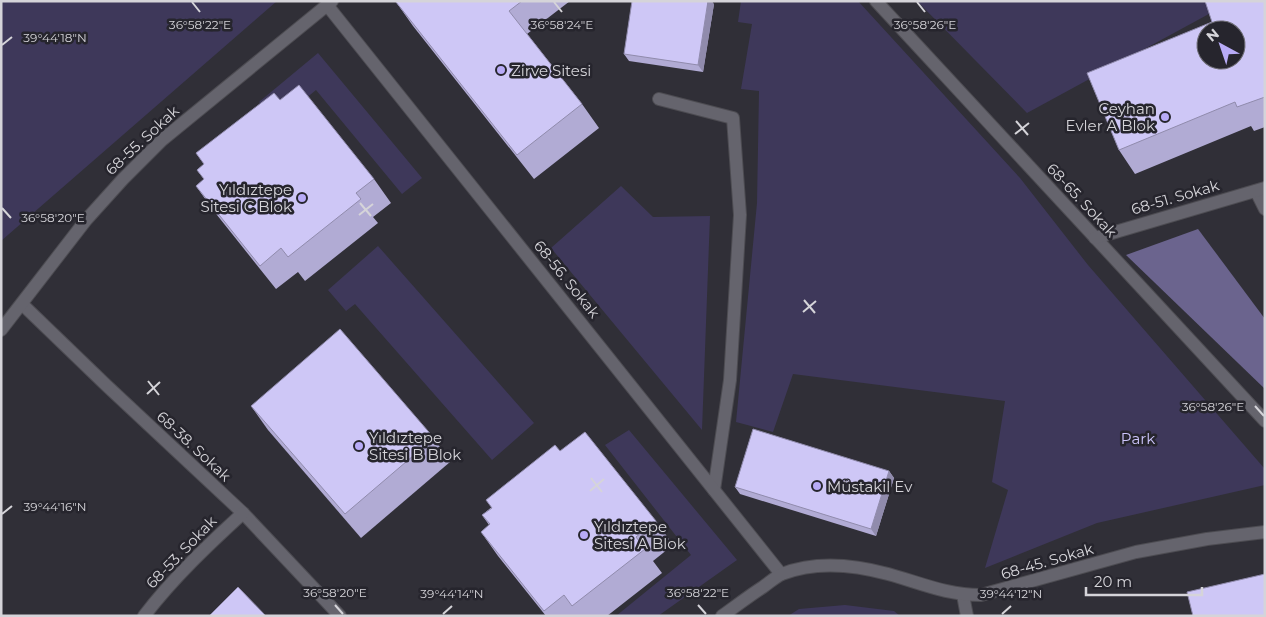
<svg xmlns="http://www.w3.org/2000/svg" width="1266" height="617" viewBox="0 0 1266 617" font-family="Montserrat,sans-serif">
<rect width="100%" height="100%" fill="#302f37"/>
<g fill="#3e385a">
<path d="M1,1h276l-276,240z"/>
<path d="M741,1h117l162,177 68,87 176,203 1,17 -168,38 -112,45 23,-78 -16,-8 13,-81 -212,-27 -20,58 -37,-10 21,-219 2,-112 -18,-2 11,-65 -14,-2z"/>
<path d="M917,1h296l5,8 -191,104z"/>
<path d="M318,53l104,125 -20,16 -86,-104 -40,33 -17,-21z"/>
<path d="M621,186l32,31 57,-1 -8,214 -151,-182z"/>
<path d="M378,246l156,177 -42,37 -137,-156 -9,7 -18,-21z"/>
<path d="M629,430l108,130 -79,56h-42l75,-61 -86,-110z"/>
<path d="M845,605l49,6 6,5h-112l11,-7z"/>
</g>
<path fill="#6b648e" d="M1198,229l67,90v70l-139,-134z"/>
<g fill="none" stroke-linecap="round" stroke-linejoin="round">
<defs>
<g id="service">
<path d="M659,99l74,19 7,97 -10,165 -16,110"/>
<path d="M1256,191l9,18"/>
</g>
<g id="minor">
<path d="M876,1l389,420"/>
<path d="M327,5l454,569"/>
<path d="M1095,238l170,-50"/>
<path d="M22,304l84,81 137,128 97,103"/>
<path d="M1,330l85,-110 37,-41 39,-39 170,-139"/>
<path d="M963,595l4,21"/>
<path d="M144,616c29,-38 64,-71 99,-103"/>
<path d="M722,616c14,-10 27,-20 41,-29 6,-4 12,-10 19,-13 33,-13 73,-9 106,0 33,9 58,21 93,21l155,-43 71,-13 58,-7"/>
</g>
</defs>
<use href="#service" stroke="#4d4c52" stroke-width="14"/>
<use href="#minor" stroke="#4d4c52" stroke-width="14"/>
<use href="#service" stroke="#65646d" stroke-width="12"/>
<use href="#minor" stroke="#65646d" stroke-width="12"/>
</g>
<g fill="#b1abd4">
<path d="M397,1h173l-43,33 55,70 17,24 -65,51 -121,-153 -17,-24z"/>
<path d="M1265,1v126l-11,4 -3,-5 -116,48 -16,-24z"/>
<path d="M714,4l-11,68 -74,-11 -5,-7z"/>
<path d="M280,100l94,79 17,24 -18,14 5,6 -73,58 -7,-9 -22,17 -63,-79 -17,-24 8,-7 -7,-9 7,-6 -8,-11z"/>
<path d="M251,406l183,32 16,24 -89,76 -93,-108z"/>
<path d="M560,451l96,70 17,24 -20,16 9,12 -55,43h-61l-48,-60 -17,-24 8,-7 -7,-10z"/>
<path d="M889,471l5,7 -18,58 -136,-42 -5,-7z"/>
</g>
<g fill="#908bac">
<path d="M708,1h4l2,3 -11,68 -5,-7z"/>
<path d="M889,471l5,7 -18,58 -5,-7z"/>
</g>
<g fill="#cec7f6" stroke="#908bac" fill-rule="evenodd">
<path d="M397,1h125l-13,10 73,93 -65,51 -121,-153z"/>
<path d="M632,1h76l-10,64 -74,-11z"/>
<path d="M1205,1h60v96l-28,10 -2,-5 -116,48 -32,-77 125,-51zM1206,30h30v30h-30z"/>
<path d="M299,85l75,94 -18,14 5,6 -73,58 -7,-9 -21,18 -64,-80 8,-7 -7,-9 7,-6 -8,-11 78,-60 6,7z"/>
<path d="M340,329l94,109 -89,76 -94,-108z"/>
<path d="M753,429l136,42 -18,58 -136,-42z"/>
<path d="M585,432l71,89 -20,16 9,12 -73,57 -8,-11 -20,16 -63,-79 9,-8 -8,-9 10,-7 -6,-8 69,-55 5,6z"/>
<path d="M1265,574v42h-72l-6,-24z"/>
<path d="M238,587l28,29h-57z"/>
</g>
<path fill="none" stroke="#d5d4d9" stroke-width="2" d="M192,2l8,10M554,2l8,10M917,2l8,10M2,45l10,-8M1016,121l12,14M1015,134l14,-11M360,203l11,13M2,208l9,10M359,215l14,-11M804,300l11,13M803,312l13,-11M148,381l11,14M147,394l13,-12M1255,406l9,10M591,478l11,14M590,491l14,-12M2,514l10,-8M335,605l8,9M698,605l8,9M443,614l9,-8M1002,614l9,-8"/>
<g fill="#b8abf7" stroke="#26252d" stroke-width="2">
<circle cx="501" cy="70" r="5"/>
<circle cx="1165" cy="117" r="5"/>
<circle cx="302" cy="198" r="5"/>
<circle cx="359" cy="446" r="5"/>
<circle cx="817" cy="486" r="5"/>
<circle cx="584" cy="535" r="5"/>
</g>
<g text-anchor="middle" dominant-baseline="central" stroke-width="5" stroke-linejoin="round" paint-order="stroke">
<g font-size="15" fill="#d5d4d9" stroke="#26252d" text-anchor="start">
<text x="511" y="70">Zirve Sitesi</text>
<text x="1155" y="108" text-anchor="end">Ceyhan<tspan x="1155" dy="17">Evler A Blok</tspan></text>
<text x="292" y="189" text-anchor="end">Yıldıztepe<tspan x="292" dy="17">Sitesi C Blok</tspan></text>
<text x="369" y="437">Yıldıztepe<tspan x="369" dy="17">Sitesi B Blok</tspan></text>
<text x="827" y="486">Müstakil Ev</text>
<text x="594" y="526">Yıldıztepe<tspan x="594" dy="17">Sitesi A Blok</tspan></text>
</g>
<g font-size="15" fill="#d5d4d9" stroke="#26252d">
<text transform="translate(142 140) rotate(-43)">68-55. Sokak</text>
<text transform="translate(1175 197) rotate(-16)">68-51. Sokak</text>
<text transform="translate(1082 200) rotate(47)">68-65. Sokak</text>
<text transform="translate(567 279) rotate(51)">68-56. Sokak</text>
<text transform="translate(194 446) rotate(43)">68-38. Sokak</text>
<text transform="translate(181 552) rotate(-46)">68-53. Sokak</text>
<text transform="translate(1047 561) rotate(-16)">68-45. Sokak</text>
</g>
<g font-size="15" fill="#cec6fd" stroke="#26252d">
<text x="1138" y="438">Park</text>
</g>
</g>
<g font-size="12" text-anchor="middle" fill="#d5d4d9" stroke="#26252d" stroke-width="5" stroke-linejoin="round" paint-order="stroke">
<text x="562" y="29">36°58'24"E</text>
<text x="200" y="29">36°58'22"E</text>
<text x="925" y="29">36°58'26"E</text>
<text x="55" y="42">39°44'18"N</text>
<text x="53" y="222">36°58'20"E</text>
<text x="1213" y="411">36°58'26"E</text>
<text x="55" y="511">39°44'16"N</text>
<text x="335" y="597">36°58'20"E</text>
<text x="698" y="597">36°58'22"E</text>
<text x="452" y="598">39°44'14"N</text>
<text x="1011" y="598">39°44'12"N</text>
</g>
<rect width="1266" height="617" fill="none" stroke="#d5d4d9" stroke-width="5"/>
<g transform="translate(1221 45) rotate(320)"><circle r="24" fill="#26252d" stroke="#6c6b72"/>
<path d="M0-4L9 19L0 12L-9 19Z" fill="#b8abf7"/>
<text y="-8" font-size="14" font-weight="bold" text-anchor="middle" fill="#d5d4d9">N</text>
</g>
<path d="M1086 587v8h116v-8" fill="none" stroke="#d5d4d9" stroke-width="2.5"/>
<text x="1094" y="587" font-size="15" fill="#d5d4d9" stroke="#26252d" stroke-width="4" paint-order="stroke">20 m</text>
</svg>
